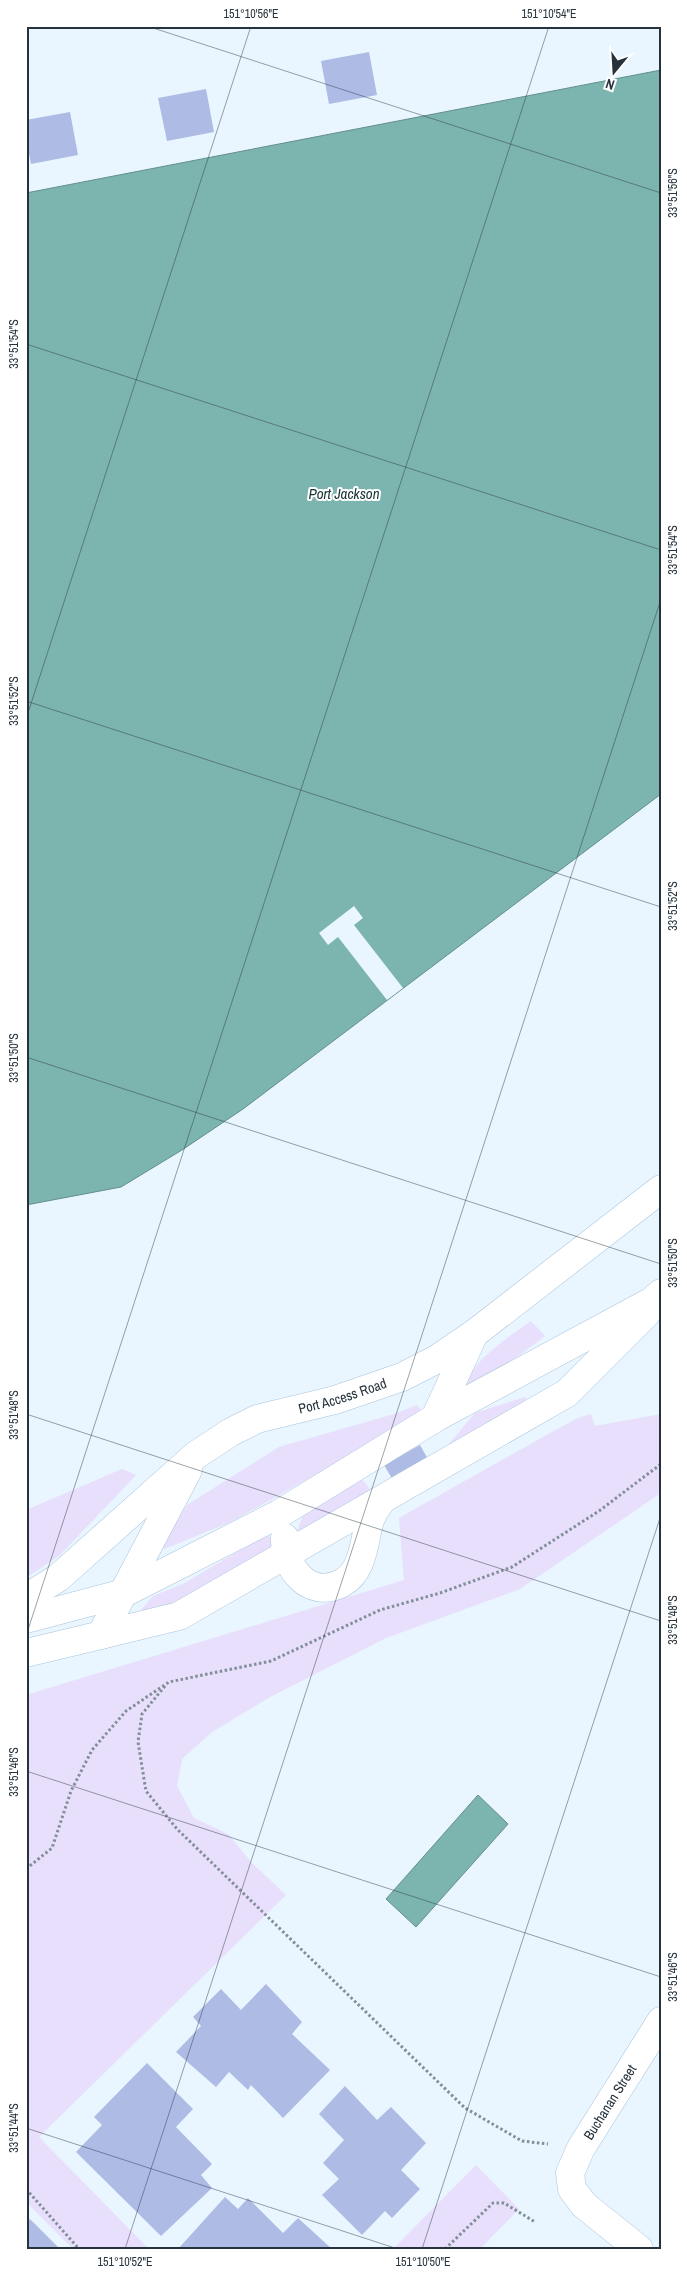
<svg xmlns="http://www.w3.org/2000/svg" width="687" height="2275" viewBox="0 0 687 2275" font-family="'Archivo Narrow',sans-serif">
<rect width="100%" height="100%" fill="#e9f5ff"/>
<g fill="#e7dffc">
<path d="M531,1321l14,15 -52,39 -31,18c8,-32 44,-54 69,-72z"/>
<path d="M525,1397l2,5 -89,55 37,-44z"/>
<path d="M417,1405l5,6 -55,35 -136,76 -67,27 -2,-5 25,-39 92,-58 115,-33z"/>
<path d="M591,1414l4,12 66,-12v79l-141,96 -134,49 -116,59 -58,35 -30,27 -5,27 17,32 34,16 24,29 34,32 -247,242 110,112h-76l-47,-47v-507l378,-115 -5,-62 153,-86 26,-14z"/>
<path d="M122,1469l14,6 -76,80 -34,23v-68z"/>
<path d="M360,1476l15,20 -79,39 7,-20z"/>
<path d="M265,1535l5,2 2,9 -3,8 -85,48 -42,14 -1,-6 12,-14 32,-13z"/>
<path d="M476,2165l43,44 -39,40h-87z"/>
</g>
<g fill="#7cb5af" stroke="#628e8c">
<path d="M661,70v724l-418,315 -61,41 -61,37 -95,18v-1012z"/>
<path d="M478,1795l30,29 -92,103 -30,-28z"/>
</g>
<path fill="#e9f5ff" d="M354,906l9,12 -9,7 49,63 -16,12 -49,-63 -10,8 -9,-12z"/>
<g fill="#aebbe5">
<path d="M369,52l8,43 -48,9 -8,-43z"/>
<path d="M206,89l8,43 -47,9 -9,-43z"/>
<path d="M70,112l8,43 -47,9 -5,-25v-19z"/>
<path d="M420,1445l9,16 -35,21 -10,-17z"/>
<path d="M266,1984l36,38 -10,12 38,36 -47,48 -32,-33 -3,5 -19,-18 -13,15 -40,-35 25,-26 -8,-9 28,-28 20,21z"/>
<path d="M147,2063l46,46 -17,18 36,37 -11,11 11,13 -51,48 -85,-84 26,-27 -8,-8z"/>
<path d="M345,2086l32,34 14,-13 35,36 -25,27 19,19 -28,29 -7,-7 -23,24 -40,-40 17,-16 -16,-16 21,-23 -25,-26z"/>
<path d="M225,2197l13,12 10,-11 35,35 15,-15 34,31h-154z"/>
<path d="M30,2219l30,30h-34v-25z"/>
</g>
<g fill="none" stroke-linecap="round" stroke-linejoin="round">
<defs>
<g id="minor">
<path d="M435,1418l39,-84"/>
<path d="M285,1538c-1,30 24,62 57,45 22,-12 22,-43 28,-63 3,-7 7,-14 12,-20"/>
<path id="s1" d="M26,1598l32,-20 138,-123 35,-23 26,-13 78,-19 67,-23 35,-18 38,-26 186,-144"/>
<path d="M26,1619l98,-26 155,-79 156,-96 217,-117 9,-8"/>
<path d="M101,1635l78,-19 388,-223 79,-79"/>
<path d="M26,1653l75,-18 87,-165"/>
<path id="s2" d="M639,2249l-55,-44 -12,-16 -2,-16 11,-25 80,-127"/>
</g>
</defs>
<use href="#minor" stroke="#a7c4dc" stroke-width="29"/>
<g stroke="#838f98" stroke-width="3" stroke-dasharray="2.5 2.5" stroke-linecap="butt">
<path d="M165,1686l-23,28 -4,28 8,49 31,38 288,279 57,33 26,3"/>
<path d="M26,1869l26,-21 19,-57 21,-41 34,-39 43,-29 102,-21 109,-51 60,-17 72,-26 87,-56 62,-47"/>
<path d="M26,2189l53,60"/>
<path d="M445,2249l48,-46h11l31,19"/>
</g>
<use href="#minor" stroke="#fff" stroke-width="28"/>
</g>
<path fill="none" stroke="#27333c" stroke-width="1" stroke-opacity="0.45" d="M147,26l514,167M26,344l635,206M26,701l635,206M26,719l225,-693M26,1057l635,207M26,1414l635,207M26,1636l523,-1610M26,1771l635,206M26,2128l372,121M125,2249l536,-1650M422,2249l239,-734"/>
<g text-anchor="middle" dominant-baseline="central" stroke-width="4" stroke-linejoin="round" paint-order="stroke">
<g font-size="14" fill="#27333c" stroke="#fff">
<text stroke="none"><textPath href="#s1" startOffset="382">Port Access Road</textPath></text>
<text stroke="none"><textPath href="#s2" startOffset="188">Buchanan Street</textPath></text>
</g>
<g font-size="15" font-style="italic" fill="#163431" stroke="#fff">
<text x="344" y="493">Port Jackson</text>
</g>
</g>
<rect width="687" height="2275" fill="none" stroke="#ffffff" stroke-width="55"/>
<g transform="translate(614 72) rotate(198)" stroke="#ffffff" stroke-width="4" paint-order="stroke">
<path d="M0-4L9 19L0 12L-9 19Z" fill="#27333c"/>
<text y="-8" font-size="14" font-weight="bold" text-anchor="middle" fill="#27333c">N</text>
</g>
<rect x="28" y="28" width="632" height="2220" fill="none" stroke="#27333c" stroke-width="2"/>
<g font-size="12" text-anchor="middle" fill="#27333c">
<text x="251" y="18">151°10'56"E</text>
<text x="549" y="18">151°10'54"E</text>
<text transform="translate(673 193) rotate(-90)" y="4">33°51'56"S</text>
<text transform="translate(14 344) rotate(-90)" y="4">33°51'54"S</text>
<text transform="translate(673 550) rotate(-90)" y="4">33°51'54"S</text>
<text transform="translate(14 701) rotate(-90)" y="4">33°51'52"S</text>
<text transform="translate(673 906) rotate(-90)" y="4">33°51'52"S</text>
<text transform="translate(14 1058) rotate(-90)" y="4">33°51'50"S</text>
<text transform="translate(673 1263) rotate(-90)" y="4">33°51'50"S</text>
<text transform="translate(14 1415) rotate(-90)" y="4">33°51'48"S</text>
<text transform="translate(673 1620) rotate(-90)" y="4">33°51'48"S</text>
<text transform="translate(14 1772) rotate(-90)" y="4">33°51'46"S</text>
<text transform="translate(673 1977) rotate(-90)" y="4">33°51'46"S</text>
<text transform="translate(14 2128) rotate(-90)" y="4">33°51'44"S</text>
<text x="125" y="2266">151°10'52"E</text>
<text x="423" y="2266">151°10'50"E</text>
</g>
</svg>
